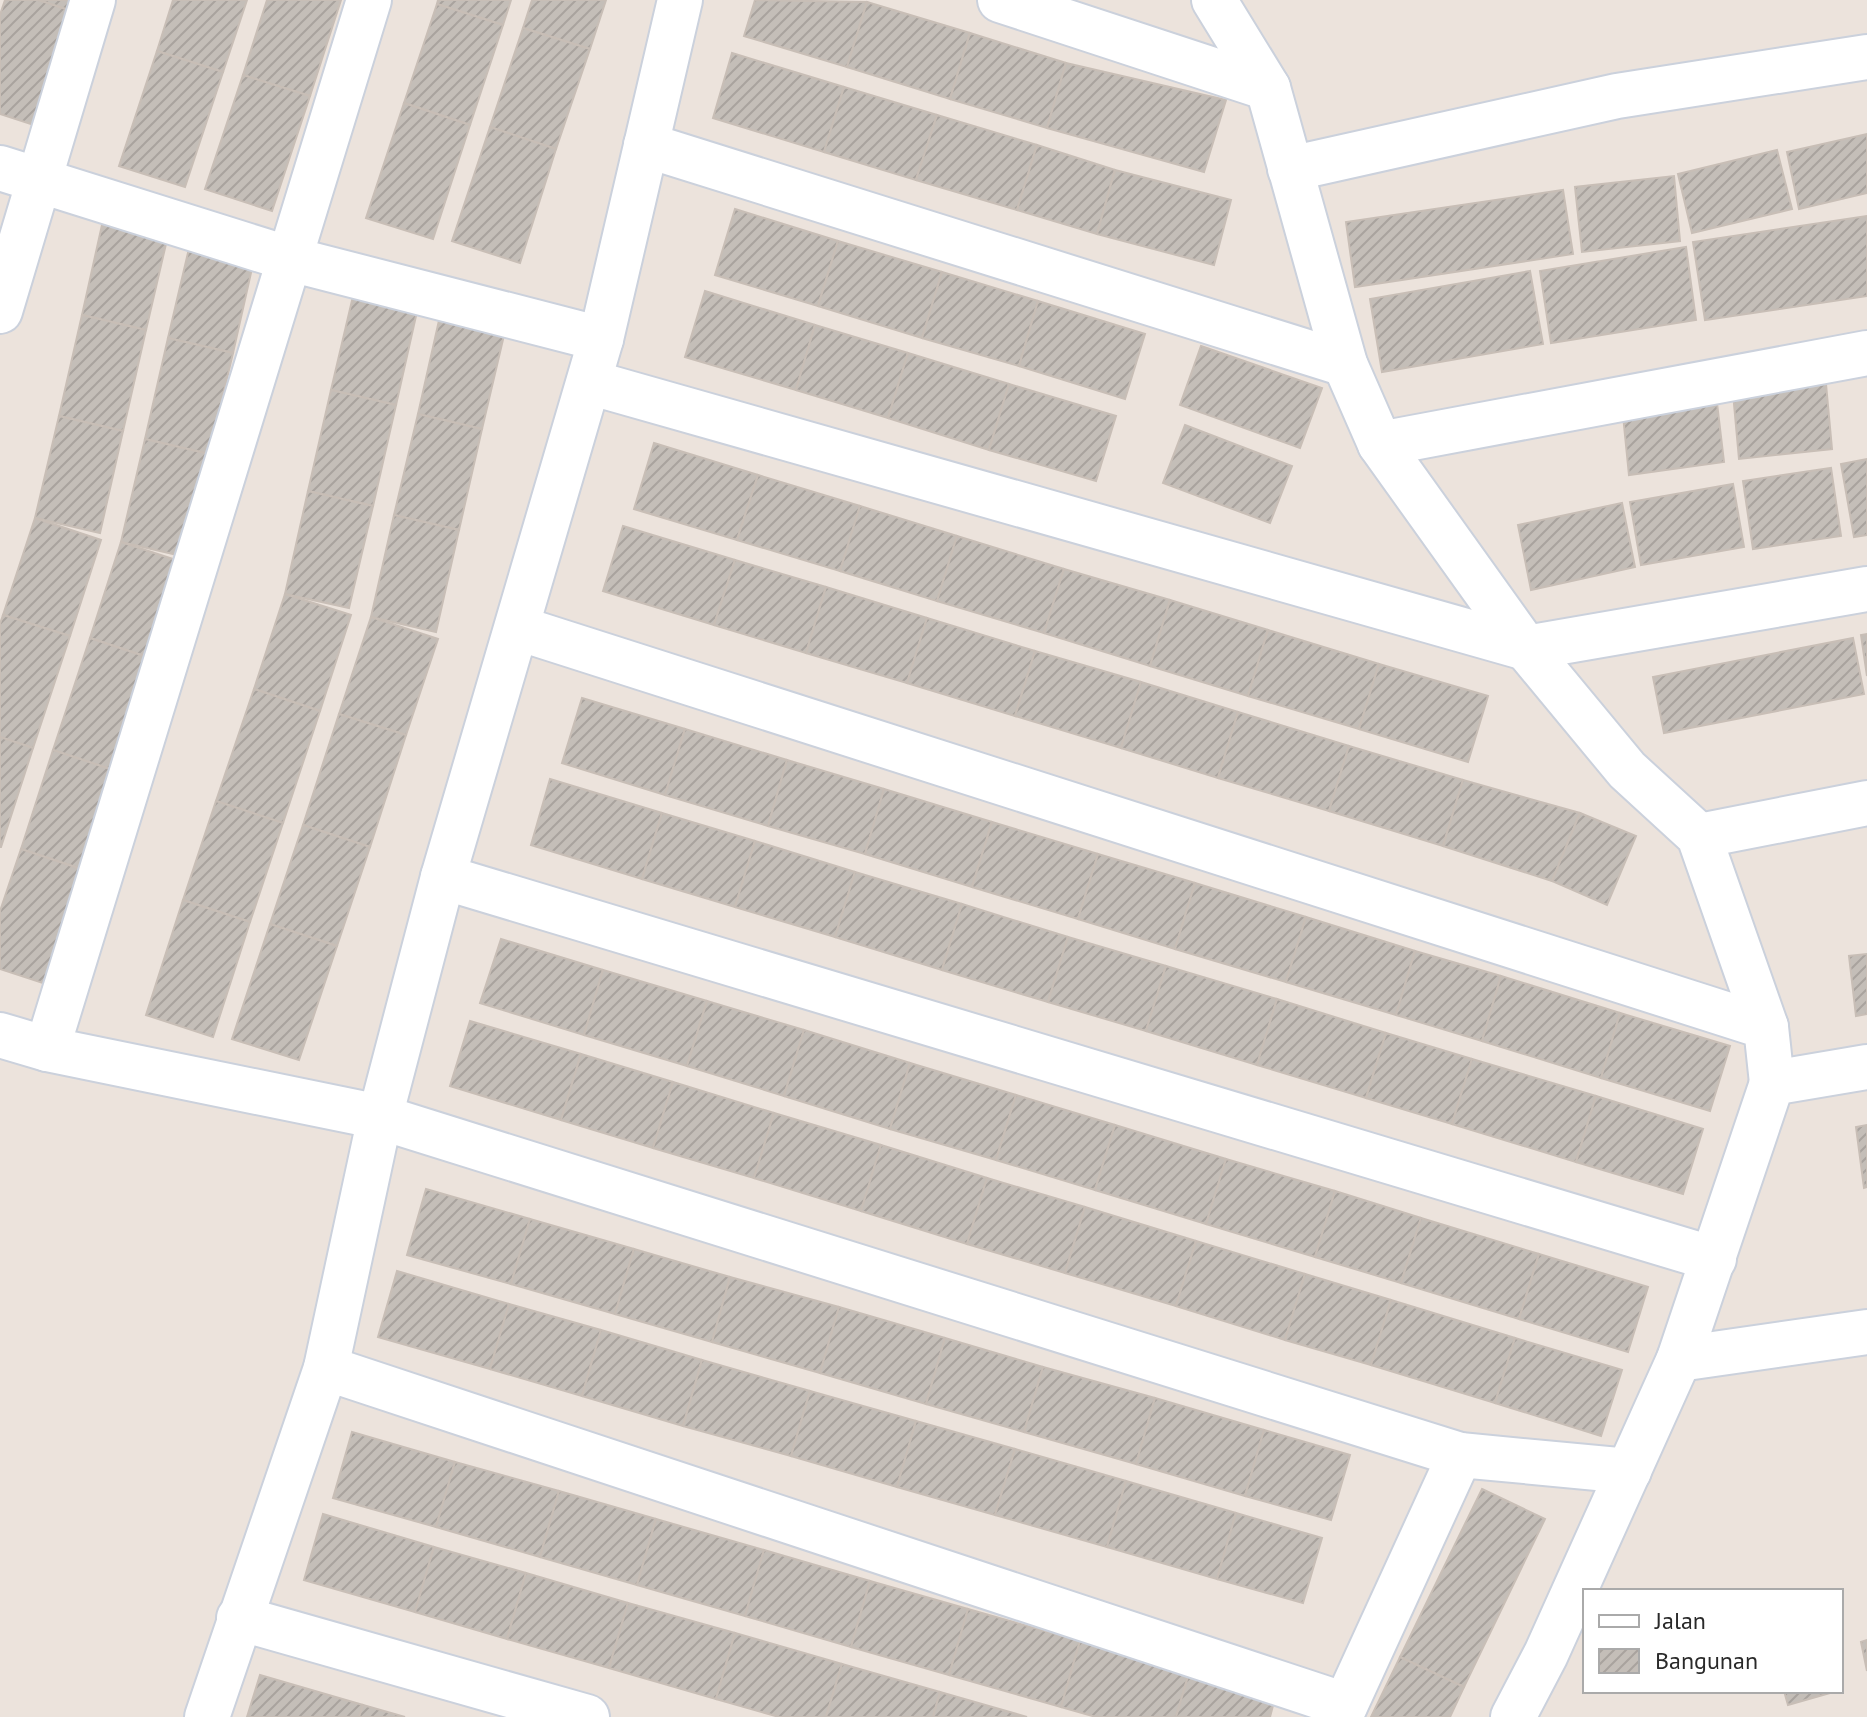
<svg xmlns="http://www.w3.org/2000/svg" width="1867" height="1717" viewBox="0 0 1867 1717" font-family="'PT Sans',sans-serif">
<defs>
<pattern id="building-hatch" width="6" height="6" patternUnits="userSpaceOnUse" patternTransform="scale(2)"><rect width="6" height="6" fill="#c4beb8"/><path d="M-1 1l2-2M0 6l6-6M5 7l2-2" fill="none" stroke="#a9a39e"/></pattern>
</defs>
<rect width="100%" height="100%" fill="#ece3dc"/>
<g fill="url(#building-hatch)" stroke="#c8beb6" stroke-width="2">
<path d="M5,0h34l36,12 -38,114 -37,-12v-99z"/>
<path d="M39,0h40l-4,12z"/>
<path d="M173,0h74l-24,72 -66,-21z"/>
<path d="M267,0h74l-31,96 -67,-21z"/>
<path d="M438,0h73l-8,25 -66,-21z"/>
<path d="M532,0h74l-16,49 -67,-21z"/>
<path d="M755,0l112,2 -20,65 -103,-31z"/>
<path d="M867,2l103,31 -20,66 -103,-32z"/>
<path d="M437,4l66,21 -33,100 -66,-22z"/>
<path d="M523,28l67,21 -34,100 -66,-22z"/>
<path d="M970,33l96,30 -19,65 -97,-29z"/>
<path d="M157,51l66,21 -38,115 -66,-21z"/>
<path d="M732,53l112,34 -20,65 -111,-34z"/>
<path d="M1066,63l160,37 -22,72 -157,-44z"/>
<path d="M243,75l67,21 -38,115 -67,-22z"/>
<path d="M844,87l93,28 -21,65 -92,-28z"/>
<path d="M404,103l66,22 -37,114 -67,-21z"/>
<path d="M937,115l100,30 -20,65 -101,-30z"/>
<path d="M490,127l66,22 -36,114 -68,-22z"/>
<path d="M1867,134v59l-68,16 -12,-57z"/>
<path d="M1037,145l78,25 -18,64 -80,-24z"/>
<path d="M1777,150l15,59 -100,24 -14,-59z"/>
<path d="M1115,170l116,30 -17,65 -117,-31z"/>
<path d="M1674,176l6,65 -98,11 -7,-65z"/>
<path d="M1563,190l10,64 -218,33 -9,-65z"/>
<path d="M735,209l103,32 -20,65 -103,-31z"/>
<path d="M104,216l65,15 -23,99 -64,-15z"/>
<path d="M1867,216v80l-162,24 -12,-78z"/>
<path d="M191,240l64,15 -22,98 -65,-15z"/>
<path d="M838,241l104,31 -20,66 -104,-32z"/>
<path d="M1686,247l10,73 -145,23 -11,-72z"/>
<path d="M1530,271l13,73 -161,28 -12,-73z"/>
<path d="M942,272l96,29 -19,65 -97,-28z"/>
<path d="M705,291l110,34 -19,65 -111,-33z"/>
<path d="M354,292l64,15 -22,98 -65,-15z"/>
<path d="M1038,301l107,33 -20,65 -106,-33z"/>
<path d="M82,315l64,15 -23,101 -64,-15z"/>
<path d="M440,316l65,15 -23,98 -64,-15z"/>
<path d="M815,325l93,28 -20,65 -92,-28z"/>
<path d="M168,338l65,15 -24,101 -64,-15z"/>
<path d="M1201,346l121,42 -22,60 -120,-43z"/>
<path d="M908,353l101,31 -20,66 -101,-32z"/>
<path d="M1009,384l107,32 -20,65 -107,-31z"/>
<path d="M1826,384l6,65 -93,10 -6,-66z"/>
<path d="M331,390l65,15 -23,101 -65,-15z"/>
<path d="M1717,403l7,59 -95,13 -6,-60z"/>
<path d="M418,414l64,15 -23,101 -65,-15z"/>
<path d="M59,416l64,15 -23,102 -65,-15z"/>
<path d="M1185,425l107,41 -22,57 -107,-40z"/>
<path d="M145,439l64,15 -23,103 -65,-15z"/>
<path d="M654,443l104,32 -21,65 -103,-31z"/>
<path d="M1867,459v76l-13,2 -13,-73z"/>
<path d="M1831,468l10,68 -88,13 -10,-68z"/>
<path d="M758,475l102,31 -20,65 -103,-31z"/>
<path d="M1733,484l11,63 -103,18 -11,-63z"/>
<path d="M308,491l65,15 -24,102 -64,-14z"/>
<path d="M1622,503l13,64 -104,23 -13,-65z"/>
<path d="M860,506l97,30 -20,65 -97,-30z"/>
<path d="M394,515l65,15 -23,102 -65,-15z"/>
<path d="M35,518l66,22 -31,96 -67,-21z"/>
<path d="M623,526l112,34 -21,65 -111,-34z"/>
<path d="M957,536l107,33 -20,64 -107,-32z"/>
<path d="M121,542l67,22 -32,96 -66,-22z"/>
<path d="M735,560l91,27 -20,66 -92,-28z"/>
<path d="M1064,569l106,31 -20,66 -106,-33z"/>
<path d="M826,587l101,31 -20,65 -101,-30z"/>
<path d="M285,594l66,21 -31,96 -66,-22z"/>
<path d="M1170,600l98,30 -20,66 -98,-30z"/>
<path d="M3,615l67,21 -37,112 -33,-11v-113z"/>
<path d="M371,617l67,22 -32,96 -67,-21z"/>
<path d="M927,618l108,33 -20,65 -108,-33z"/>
<path d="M1268,630l111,34 -20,65 -111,-33z"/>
<path d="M1867,634v42l-6,-41z"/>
<path d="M90,638l66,22 -37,112 -66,-22z"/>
<path d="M1853,638l11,56 -200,39 -11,-56z"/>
<path d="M1035,651l106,31 -20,66 -106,-32z"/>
<path d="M1379,664l109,32 -20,66 -109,-33z"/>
<path d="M1141,682l97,30 -20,66 -97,-30z"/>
<path d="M254,689l66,22 -37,112 -67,-22z"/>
<path d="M582,698l103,31 -20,66 -103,-32z"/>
<path d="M1238,712l111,34 -20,65 -111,-33z"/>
<path d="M339,714l67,21 -36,112 -67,-22z"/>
<path d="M685,729l102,31 -19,66 -103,-31z"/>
<path d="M0,737l33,11 -32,99h-1z"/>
<path d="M1349,746l114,34 -20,66 -114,-35z"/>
<path d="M53,750l66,22 -32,99 -66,-22z"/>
<path d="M787,760l97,29 -19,65 -97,-28z"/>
<path d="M550,779l112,34 -20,66 -111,-34z"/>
<path d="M1463,780l117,33 -28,68 -109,-35z"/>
<path d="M884,789l108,33 -20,65 -107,-33z"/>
<path d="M216,801l67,22 -33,99 -67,-22z"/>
<path d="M662,813l93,28 -20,66 -93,-28z"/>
<path d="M1580,813l56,23 -29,69 -55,-24z"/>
<path d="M992,822l106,32 -20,65 -106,-32z"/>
<path d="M303,825l67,22 -33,99 -67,-22z"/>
<path d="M755,841l100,31 -20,65 -100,-30z"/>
<path d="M21,849l66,22 -38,114 -49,-16v-58z"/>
<path d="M1098,854l97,29 -20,66 -97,-30z"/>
<path d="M855,872l107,32 -20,66 -107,-33z"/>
<path d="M1195,883l111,34 -20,65 -111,-33z"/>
<path d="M183,900l67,22 -37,115 -67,-22z"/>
<path d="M962,904l106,33 -20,65 -106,-32z"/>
<path d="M1306,917l109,34 -19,64 -110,-33z"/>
<path d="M270,924l67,22 -38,114 -67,-21z"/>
<path d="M1068,937l98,29 -20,65 -98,-29z"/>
<path d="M501,939l102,31 -19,65 -104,-32z"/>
<path d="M1415,951l86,25 -19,65 -86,-26z"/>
<path d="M1867,954v60l-11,2 -7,-60z"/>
<path d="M1166,966l111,33 -20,66 -111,-34z"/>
<path d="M603,970l104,31 -20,65 -103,-31z"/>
<path d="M1501,976l119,37 -19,65 -119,-37z"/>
<path d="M1277,999l109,34 -20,65 -109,-33z"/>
<path d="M707,1001l97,29 -20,66 -97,-30z"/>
<path d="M1620,1013l110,33 -20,65 -109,-33z"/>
<path d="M470,1021l111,33 -20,66 -111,-34z"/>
<path d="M804,1030l106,33 -20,66 -106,-33z"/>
<path d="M1386,1033l86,26 -20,65 -86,-26z"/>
<path d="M581,1054l92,28 -20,66 -92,-28z"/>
<path d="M1472,1059l124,37 -20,66 -124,-38z"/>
<path d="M910,1063l106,32 -20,65 -106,-31z"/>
<path d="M673,1082l101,31 -20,65 -101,-30z"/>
<path d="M1016,1095l99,30 -20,65 -99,-30z"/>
<path d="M1596,1096l107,33 -20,65 -107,-32z"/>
<path d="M774,1113l107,32 -20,66 -107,-33z"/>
<path d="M1115,1125l111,34 -20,65 -111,-34z"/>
<path d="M1867,1125v62l-3,1 -8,-61z"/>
<path d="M881,1145l106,33 -20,66 -106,-33z"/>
<path d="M1226,1159l109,32 -20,66 -109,-33z"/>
<path d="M987,1178l98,29 -20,66 -98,-29z"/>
<path d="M426,1189l104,30 -19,65 -104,-29z"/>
<path d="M1335,1191l86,27 -20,65 -86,-26z"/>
<path d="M1085,1207l111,34 -20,65 -111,-33z"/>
<path d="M1421,1218l118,36 -20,65 -118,-36z"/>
<path d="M530,1219l104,30 -19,65 -104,-30z"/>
<path d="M1196,1241l109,33 -20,66 -109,-34z"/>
<path d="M634,1249l96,28 -18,65 -97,-28z"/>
<path d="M1539,1254l109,33 -20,65 -109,-33z"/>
<path d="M397,1271l112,33 -19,65 -112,-32z"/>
<path d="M1305,1274l86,26 -20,65 -86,-25z"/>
<path d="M730,1277l109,30 -19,66 -108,-31z"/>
<path d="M1391,1300l124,38 -20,65 -124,-38z"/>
<path d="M509,1304l92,26 -19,66 -92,-27z"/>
<path d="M839,1307l106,31 -19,66 -106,-31z"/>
<path d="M601,1330l101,30 -19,66 -101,-30z"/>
<path d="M945,1338l98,29 -19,65 -98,-28z"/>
<path d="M1515,1338l107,32 -21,66 -106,-33z"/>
<path d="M702,1360l108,31 -19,65 -108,-30z"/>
<path d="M1043,1367l112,31 -19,66 -112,-32z"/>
<path d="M810,1391l106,30 -19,66 -106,-31z"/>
<path d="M1155,1398l109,32 -19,66 -109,-32z"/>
<path d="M916,1421l99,28 -20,66 -98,-28z"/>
<path d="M1264,1430l86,25 -19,65 -86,-24z"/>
<path d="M352,1432l103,30 -19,65 -103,-29z"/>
<path d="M1015,1449l111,32 -19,66 -112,-32z"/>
<path d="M455,1462l104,29 -19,66 -104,-30z"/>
<path d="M1126,1481l110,32 -19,66 -110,-32z"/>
<path d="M1482,1489l63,30 -81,168 -64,-30z"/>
<path d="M559,1491l97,28 -19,66 -97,-28z"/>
<path d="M1236,1513l86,25 -19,65 -86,-24z"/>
<path d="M323,1514l111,33 -19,65 -111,-32z"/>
<path d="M656,1519l108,31 -19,66 -108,-31z"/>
<path d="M434,1547l92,26 -19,66 -92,-27z"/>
<path d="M764,1550l106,31 -19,66 -106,-31z"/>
<path d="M526,1573l102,30 -19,65 -102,-29z"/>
<path d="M870,1581l98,28 -19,66 -98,-28z"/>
<path d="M628,1603l107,30 -19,66 -107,-31z"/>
<path d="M968,1609l112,32 -19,66 -112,-32z"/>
<path d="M735,1633l107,31 -16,53h-47l-63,-18z"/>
<path d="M1867,1640v31l-6,-29z"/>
<path d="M1080,1641l109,32 -13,44h-80l-35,-10z"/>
<path d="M1400,1657l64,30 -14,30h-79z"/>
<path d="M842,1664l98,28 -7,25h-107z"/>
<path d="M1189,1673l86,25 -5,19h-94z"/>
<path d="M260,1675l103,30 -4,12h-112z"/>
<path d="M1784,1691h53l-49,14z"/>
<path d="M940,1692l87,25h-94z"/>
<path d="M363,1705l42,12h-46z"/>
</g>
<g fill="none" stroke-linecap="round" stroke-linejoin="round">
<defs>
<g id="minor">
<path d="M1000,0l268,88"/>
<path d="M1214,0l54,88 77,276 35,80 146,204 101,122 72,66 67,191"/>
<path d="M646,145l699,219"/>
<path d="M0,168l290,91 311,80"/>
<path d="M1290,169l327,-73 250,-39"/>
<path d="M0,311l93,-311"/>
<path d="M589,382l937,266 341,-59"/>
<path d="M1380,444l487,-91"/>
<path d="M518,628l1248,399 6,56"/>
<path d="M1699,836l168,-33"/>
<path d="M443,877l1271,382"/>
<path d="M0,1035l47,14 333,68 1080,338 169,16"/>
<path d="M47,1049l322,-1049"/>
<path d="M1679,1359l188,-27"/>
<path d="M326,1368l1019,337"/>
<path d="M239,1618l348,99"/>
<path d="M207,1717l119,-349 54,-251 63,-240 158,-538 79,-339"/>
<path d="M1340,1717l120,-262"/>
<path d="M1513,1717l33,-63 133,-295 93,-276 95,-16"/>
</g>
</defs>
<use href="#minor" stroke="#cbd1dc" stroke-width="48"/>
<use href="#minor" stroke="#fff" stroke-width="44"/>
</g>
<rect x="1583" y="1589" width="260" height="104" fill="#ffffff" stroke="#aaaaaa" stroke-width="2"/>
<rect x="1599" y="1615" width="40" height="12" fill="#ffffff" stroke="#aaaaaa" stroke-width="2"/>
<text x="1655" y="1629" font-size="24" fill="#2a2a2a">Jalan</text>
<rect x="1599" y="1649" width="40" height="24" fill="url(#building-hatch)" stroke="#aaaaaa" stroke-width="2"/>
<text x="1655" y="1669" font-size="24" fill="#2a2a2a">Bangunan</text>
</svg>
